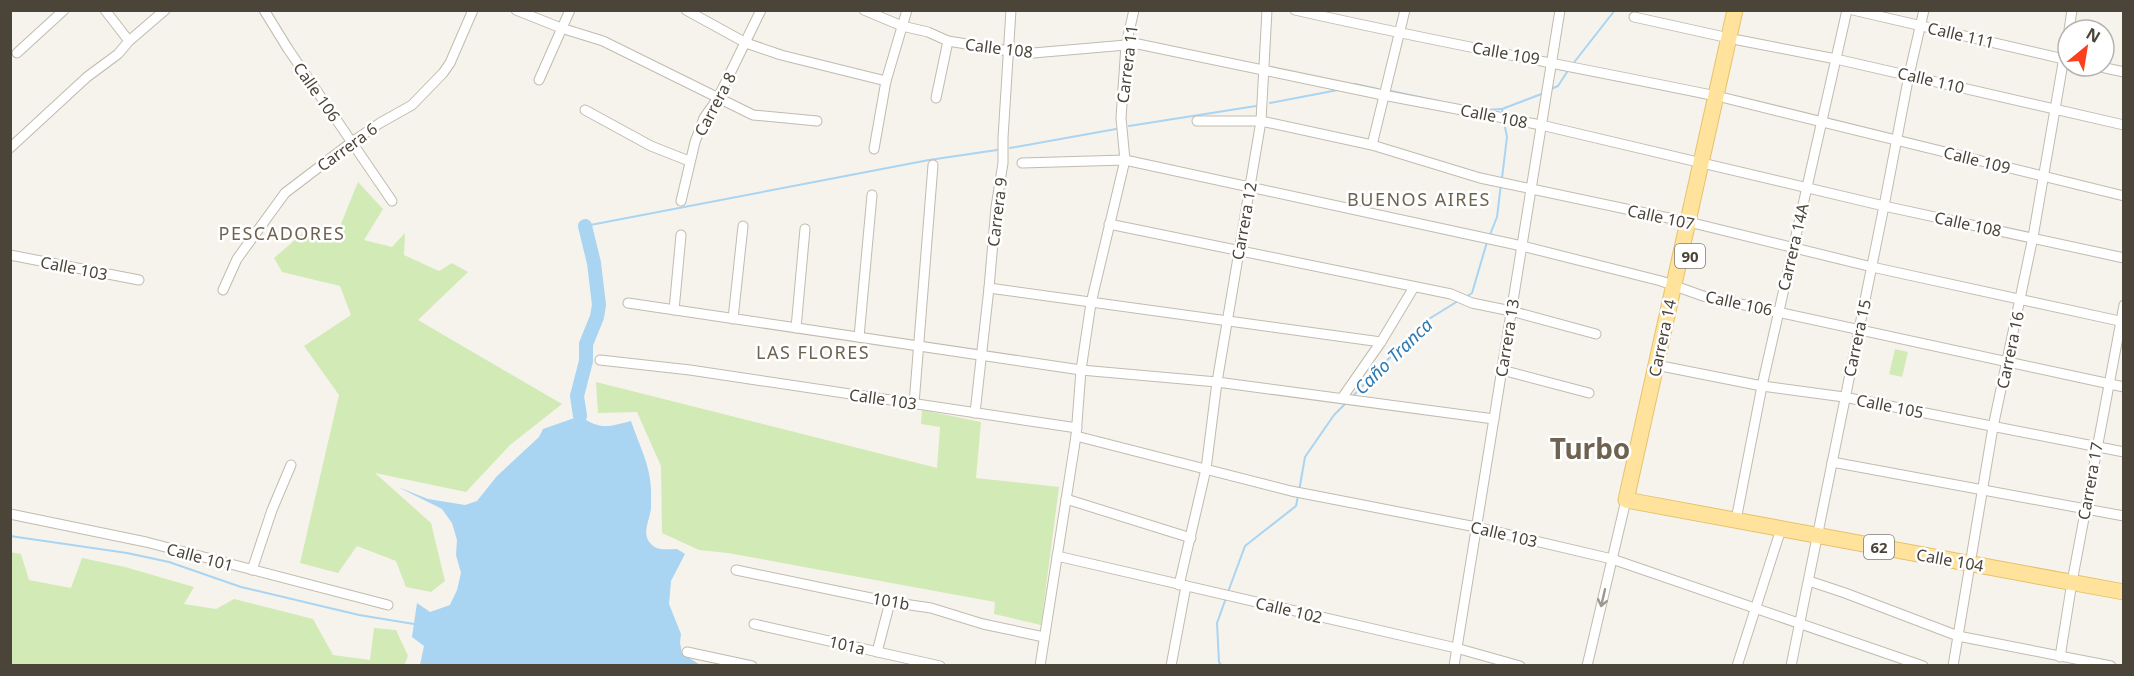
<svg xmlns="http://www.w3.org/2000/svg" width="2134" height="676" viewBox="0 0 2134 676" font-family="'Noto Sans',sans-serif">
<rect width="100%" height="100%" fill="#f6f3ec"/>
<g fill="#d2eab5">
<path d="M358,182l25,27 -19,31 28,7 13,-14 -1,22 35,16 13,-8 16,9 -50,48 144,84 -52,41 -44,47 -91,-19 56,50 14,58 -14,11 -25,-5 -10,-26 -39,-15 -19,27 -38,-10 39,-168 -35,-49 47,-31 -11,-29 -58,-14 -8,-14 28,-24 32,7z"/>
<path d="M1895,349l13,3 -6,25 -13,-3z"/>
<path d="M596,382l341,86 3,-41 -19,-3 1,-14 59,12 -5,56 83,9 -18,138 -47,-11 1,-12 -267,-49 -29,-3 -37,-17 -1,-67 -24,-54 -39,1z"/>
<path d="M10,552l11,2 8,26 42,8 11,-30 43,9 69,20 -10,17 32,5 18,-10 79,20 20,36 37,5 4,-32 22,2 12,26 -4,10 -393,-1z"/>
</g>
<path fill="#a9d4f2" d="M580,416c20,14 28,11 51,5 8,24 19,43 20,68 0,6 0,13 0,19 -1,11 -8,22 -3,32 7,12 18,9 29,9l8,5 -14,27 -2,23 12,30 -1,9 2,10 18,12h-280l4,-19 -12,-9 5,-34 13,9 20,-7 7,-15 4,-17 -5,-18 1,-15 -5,-17 -10,-14 -44,-22 30,12 37,6 12,-4 20,-25 42,-39 4,-8z"/>
<g fill="none" stroke-linecap="round" stroke-linejoin="round">
<g stroke="#a9d4f2" stroke-width="2">
<path d="M1572,65l43,-55"/>
<path d="M1352,85l3,-1 23,5"/>
<path d="M1551,89l7,-3 11,-17"/>
<path d="M1391,91l47,10"/>
<path d="M1270,103l68,-13"/>
<path d="M1484,110l18,-1"/>
<path d="M1503,116l-1,-7 42,-16"/>
<path d="M1129,126l127,-20"/>
<path d="M1010,148l106,-19"/>
<path d="M1502,178l5,-41 -3,-15"/>
<path d="M585,226l344,-66 68,-10"/>
<path d="M1489,237l8,-20 4,-33"/>
<path d="M1466,297l6,-4 15,-51"/>
<path d="M1352,397l72,-75 34,-21"/>
<path d="M1299,491l6,-34 29,-42 12,-12"/>
<path d="M10,536l117,17 42,9 72,25 118,28 55,9"/>
<path d="M1228,592l17,-46 51,-40 2,-10"/>
<path d="M1222,666l-3,-4 -2,-39 9,-25"/>
</g>
<path stroke="#a9d4f2" stroke-width="14" d="M580,416l-3,-20 9,-35v-17l11,-27 2,-12 -5,-42 -9,-37"/>
<defs>
<g id="street">
<path d="M105,10l24,31"/>
<path d="M264,10l24,39 104,152"/>
<path d="M516,10l45,18 42,13 150,74 64,6"/>
<path d="M686,10l60,33 35,12 105,26"/>
<path d="M864,10l38,16 26,6 20,9 61,10 24,2 105,-9 245,51 158,30 343,81 240,52"/>
<path d="M1295,10c140,32 281,57 421,86"/>
<path d="M1853,10l215,50"/>
<path d="M1634,17l95,21"/>
<path d="M2069,30l3,-20"/>
<path d="M1738,40l98,19 288,66"/>
<path d="M17,53l47,-43"/>
<path d="M2096,66l28,6"/>
<path d="M539,80l31,-70"/>
<path d="M936,98l12,-57"/>
<path d="M1725,98l399,98"/>
<path d="M585,110l66,36 38,15"/>
<path d="M1197,121h64l111,24 108,33 217,46 175,43 252,55"/>
<path d="M1372,145l33,-135"/>
<path d="M10,148l77,-71 31,-23 11,-13 36,-31"/>
<path d="M874,149l12,-68 21,-71"/>
<path d="M1022,163l103,-3 397,86 139,35 42,15 421,91"/>
<path d="M681,201l14,-59 9,-24 14,-20 43,-88"/>
<path d="M1109,224l342,70 21,9 39,8 85,23"/>
<path d="M10,255l129,25"/>
<path d="M989,288l392,54 33,-55"/>
<path d="M223,290l14,-31 48,-66 67,-51 28,-19 32,-18 31,-32 7,-10 23,-53"/>
<path d="M628,303l453,67 136,12 277,37"/>
<path d="M674,310l7,-75"/>
<path d="M733,319l10,-93"/>
<path d="M796,328l9,-99"/>
<path d="M859,337l13,-142"/>
<path d="M600,360l90,10 387,58"/>
<path d="M1656,365l106,21 82,11 280,55"/>
<path d="M1502,370l87,23"/>
<path d="M1342,398l39,-56"/>
<path d="M914,404l19,-239"/>
<path d="M975,413l14,-125 7,-81 7,-44v-25l8,-128"/>
<path d="M1076,436l215,55 185,36 136,32 311,107"/>
<path d="M1832,462l292,54"/>
<path d="M1066,499l125,39"/>
<path d="M10,514l136,28 242,63"/>
<path d="M1736,520l26,-134 85,-376"/>
<path d="M1057,556l399,92 64,18"/>
<path d="M252,570l20,-60 19,-45"/>
<path d="M736,570l154,32 41,6 52,16 61,13"/>
<path d="M1809,581l36,12 113,43 153,30"/>
<path d="M1179,585l27,-116 11,-87 44,-261 6,-111"/>
<path d="M754,624l186,42"/>
<path d="M687,652l65,14"/>
<path d="M877,652l13,-50"/>
<path d="M2060,657l12,-75 52,-277"/>
<path d="M1040,666l36,-230 5,-66 10,-67 34,-143 -4,-42 5,-73 8,-35"/>
<path d="M1171,666l15,-80"/>
<path d="M1454,666l106,-656"/>
<path d="M1587,666l39,-166"/>
<path d="M1737,666l44,-137"/>
<path d="M1791,666l93,-460 25,-131 15,-65"/>
<path d="M1953,666l40,-239 40,-190 35,-203"/>
</g>
<path id="primary" d="M1735,10l-109,490 498,92"/>
</defs>
<use href="#street" stroke="#c2bbae" stroke-width="11"/>
<use href="#primary" stroke="#e6c16a" stroke-width="17"/>
<use href="#street" stroke="#fff" stroke-width="9"/>
<use href="#primary" stroke="#ffe39c" stroke-width="15"/>
</g>
<defs><path id="oneway-shaft" d="M-6 0H5M1.5-3L5.5 0L1.5 3" fill="none" stroke-width="1.6" stroke-linecap="round" stroke-linejoin="round" transform="scale(1.5)"/></defs>
<use stroke="#9c9892" href="#oneway-shaft" transform="translate(1603 598) rotate(103)"/>
<g text-anchor="middle" dominant-baseline="central" stroke-width="5" stroke-linejoin="round" paint-order="stroke">
<g fill="#fff" stroke="#817c74" stroke-width="1.5">
<rect x="1675" y="244" width="30" height="24" rx="4.5"/>
<rect x="1864" y="535" width="30" height="24" rx="4.5"/>
</g>
<g font-size="15" font-weight="bold" fill="#4b4439">
<text x="1690" y="256">90</text>
<text x="1879" y="547">62</text>
</g>
<g font-size="16" fill="#4b4439" stroke="#fff">
<text transform="translate(1961 35) rotate(13)">Calle 111</text>
<text transform="translate(999 48) rotate(7)">Calle 108</text>
<text transform="translate(1506 53) rotate(10)">Calle 109</text>
<text transform="translate(1127 64) rotate(-83)">Carrera 11</text>
<text transform="translate(1931 80) rotate(13)">Calle 110</text>
<text transform="translate(317 92) rotate(55)">Calle 106</text>
<text transform="translate(715 104) rotate(-62)">Carrera 8</text>
<text transform="translate(1494 116) rotate(11)">Calle 108</text>
<text transform="translate(347 147) rotate(-36)">Carrera 6</text>
<text transform="translate(1977 160) rotate(14)">Calle 109</text>
<text transform="translate(997 212) rotate(-83)">Carrera 9</text>
<text transform="translate(1661 217) rotate(12)">Calle 107</text>
<text transform="translate(1244 221) rotate(-80)">Carrera 12</text>
<text transform="translate(1968 224) rotate(12)">Calle 108</text>
<text transform="translate(1793 247) rotate(-77)">Carrera 14A</text>
<text transform="translate(74 268) rotate(11)">Calle 103</text>
<text transform="translate(1739 303) rotate(12)">Calle 106</text>
<text transform="translate(1507 338) rotate(-81)">Carrera 13</text>
<text transform="translate(1662 338) rotate(-78)">Carrera 14</text>
<text transform="translate(1857 338) rotate(-78)">Carrera 15</text>
<text transform="translate(2010 350) rotate(-78)">Carrera 16</text>
<text transform="translate(883 399) rotate(8)">Calle 103</text>
<text transform="translate(1890 406) rotate(11)">Calle 105</text>
<text transform="translate(2090 481) rotate(-80)">Carrera 17</text>
<text transform="translate(1504 534) rotate(13)">Calle 103</text>
<text transform="translate(200 557) rotate(15)">Calle 101</text>
<text transform="translate(1950 560) rotate(10)">Calle 104</text>
<text transform="translate(891 601) rotate(10)">101b</text>
<text transform="translate(1289 610) rotate(13)">Calle 102</text>
<text transform="translate(847 645) rotate(13)">101a</text>
</g>
<g font-size="18" letter-spacing="1.5" fill="#6e6250" stroke="#fff">
<text x="1419" y="199">BUENOS AIRES</text>
<text x="282" y="233">PESCADORES</text>
<text x="813" y="352">LAS FLORES</text>
</g>
<g font-size="18" font-style="italic" fill="#2e7ab2" stroke="#fff">
<text transform="translate(1393 356) rotate(-44)">Caño Tranca</text>
</g>
<g font-size="28" font-weight="bold" fill="#6e6250" stroke="#fff">
<text x="1590" y="448">Turbo</text>
</g>
</g>
<rect width="2134" height="676" fill="none" stroke="#4b4439" stroke-width="24"/>
<g transform="translate(2086 48) rotate(30)"><circle r="28" fill="#ffffff" stroke="#b7b4b0" stroke-width="1.5"/>
<path d="M0-4.5L10 22L0 15L-10 22Z" fill="#fc3f1d"/>
<text y="-9" font-size="16" font-weight="bold" text-anchor="middle" fill="#4b4439">N</text>
</g>
</svg>
